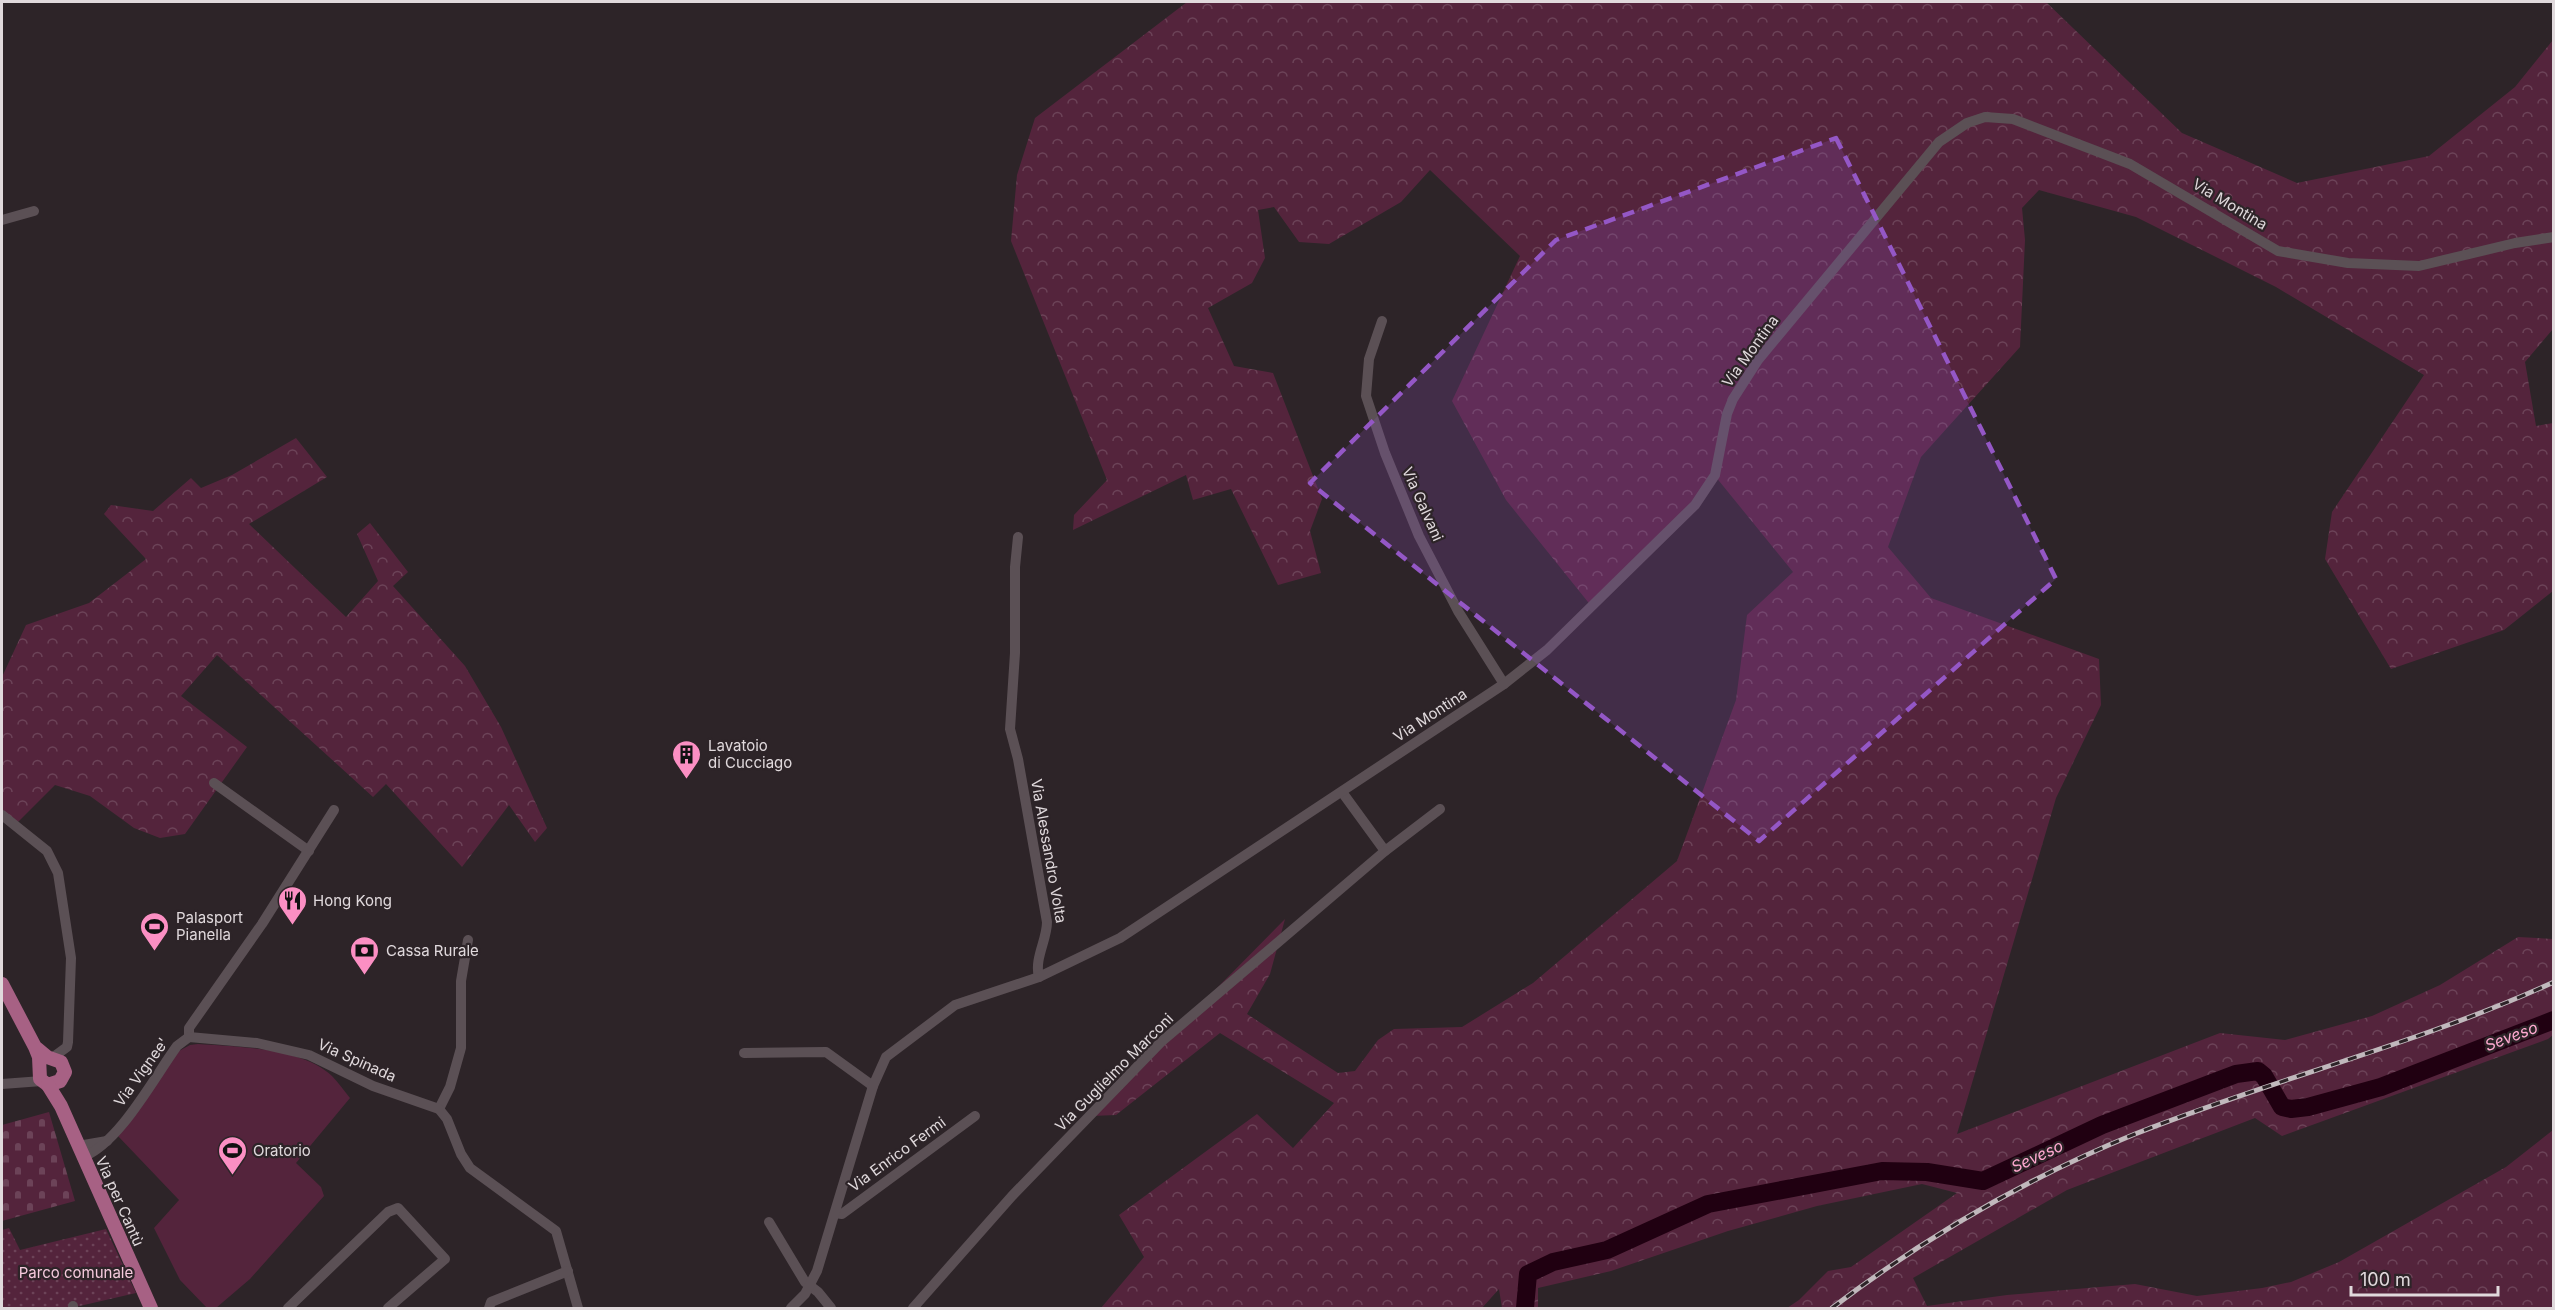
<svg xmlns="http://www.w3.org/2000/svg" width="2555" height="1310" viewBox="0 0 2555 1310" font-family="Inter,sans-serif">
<defs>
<pattern id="green-dots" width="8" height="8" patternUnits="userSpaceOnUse" patternTransform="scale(1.5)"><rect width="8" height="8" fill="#54243c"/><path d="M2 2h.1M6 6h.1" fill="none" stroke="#6c4358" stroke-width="1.8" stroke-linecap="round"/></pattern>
<pattern id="forest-crowns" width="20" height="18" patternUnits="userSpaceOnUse" patternTransform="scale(1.5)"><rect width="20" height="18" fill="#54243c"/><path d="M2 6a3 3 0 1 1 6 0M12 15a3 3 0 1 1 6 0" fill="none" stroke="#6c4358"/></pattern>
<pattern id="cemetery-stones" width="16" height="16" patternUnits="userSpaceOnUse" patternTransform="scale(1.5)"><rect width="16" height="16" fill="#54243c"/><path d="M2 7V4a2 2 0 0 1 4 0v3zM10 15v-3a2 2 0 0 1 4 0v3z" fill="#6c4358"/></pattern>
</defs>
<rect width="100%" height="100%" fill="#2d2428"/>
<path fill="url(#green-dots)" d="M9,1228l11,22 86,-21 30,64 -65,15h-69v-78z"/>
<g fill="url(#forest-crowns)">
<path d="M1187,2h859l136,131 115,50 132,-27 86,-69 38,-47v289l-28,33 11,64 17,-3v168l-49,39 -113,39 -66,-110 7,-47 92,-137 -148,-88 -140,-70 -97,-27 -17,18 3,32 -5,107 -99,110 -33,90 43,51 168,61 2,46 -45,93 -99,336 263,-101 65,7 87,-24 68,-31 78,-48 35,2v96l-5,4 -266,97 -27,-18 -188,72 -154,88 14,28 80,-11 128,-11 62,12 65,-8 29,-6 48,-20 167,-95 47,-37v178h-766l12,-8 29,-29 23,-4 106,-74 -35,-9 -105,22 -89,25 -117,40 -73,17v20h-36l-3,-19 -17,19h-381l43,-51 -25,-42 138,-101 36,34 41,-45 -114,-70 -104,82 -25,1 194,-197 -15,55 -23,40 91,59 17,-2 23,-31 16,-11 68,-2 71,-44 144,-122 59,-161 11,-85 46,-43 -78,-96 -20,29 -103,102 -86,-107 -54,-99 68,-145 -90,-86 -29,32 -72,42 -30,-2 -25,-35 -16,3 7,48 -13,25 -44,25 26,58 39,7 49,126 -12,32 11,42 -43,12 -47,-96 -38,11 -7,-25 -113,55 1,-15 33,-35 -96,-239 6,-66 18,-57z"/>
<path d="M296,438l31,39 -78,47 97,93 32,-36 -21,-47 13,-11 38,49 -15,14 72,80 36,61 46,101 -12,14 -26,-37 -47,62 -76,-83 -13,13 -156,-142 -36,41 66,51 -62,87 -25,4 -26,-10 -44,-32 -35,-11 -41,41 -12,-11v-138l24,-52 63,-22 57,-44 -42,-45 7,-9 42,6 38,-33 10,10 31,-13z"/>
</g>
<path fill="url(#cemetery-stones)" d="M49,1112l26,89 -73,20v-96z"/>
<path fill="#54243c" d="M198,1044c40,3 103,3 134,32 7,7 12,15 18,22l-54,65 25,24 3,9 -74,83 -34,29h-9l-27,-28 -26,-52 25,-28 -62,-65 62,-84 11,-6z"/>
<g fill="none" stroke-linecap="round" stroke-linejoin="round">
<path stroke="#200011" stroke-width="18" d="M1525,1308l3,-34 25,-12 54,-12 101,-46 174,-33 45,1 56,9 119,-56 134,-51 22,-3 6,5 18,31 9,2 17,-2 73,-20 173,-67"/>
<g stroke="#5b5055" stroke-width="10">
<path d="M2,220l32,-9"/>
<path d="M1382,321l-13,38 -3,37 19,57 34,83 39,75 46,73"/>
<path d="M1018,537l-3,30v86l-5,76 8,30 29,163c0,18 -13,37 -8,55"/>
<path d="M214,783l95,68"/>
<path d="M1342,792l43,59"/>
<path d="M2,815l45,36 11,22 13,85 -3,84 -1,5 -15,11"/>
<path d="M189,1037v-9l73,-104 72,-114"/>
<path d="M744,1053l82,-1 47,34"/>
<path d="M2,1084l40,-3"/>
<path d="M439,1109l11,-22 11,-39v-67l7,-41"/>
<path d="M78,1146l29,-5"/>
<path d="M83,1157c37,-15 70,-78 94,-111l12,-9 68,6 52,12 64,31 66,23 8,10 14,35 9,14 86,63 22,77"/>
<path d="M835,1213l7,1 133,-98"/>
<path d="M769,1222l36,60 13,10 13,16"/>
<path d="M73,1306v2"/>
<path d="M288,1308l100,-96 10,-4 47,51 -57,49"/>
<path d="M489,1308l2,-6 77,-31"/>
<path d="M791,1308l14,-14 12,-23 56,-185 13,-29 69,-52 84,-28 81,-39 384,-254 43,-34 148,-145 20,-30 12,-61 6,-15 25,-39 181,-218 28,-19 18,-6 28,2 117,45 148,87 70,12 71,3 96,-23 39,-6"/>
<path d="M913,1308l99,-112 149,-154 224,-191 55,-42"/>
</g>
<g stroke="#a76184" stroke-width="14">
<path d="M2,984l33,63 4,10 1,22 8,6 12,-4 5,-9 -4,-10 -14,-5 -12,-10"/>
<path d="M48,1085l13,21 90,202"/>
</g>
<defs>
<path id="rail" d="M1832,1308c92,-70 195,-130 303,-174 138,-55 283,-90 419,-152"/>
</defs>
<use href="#rail" stroke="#c0b8bc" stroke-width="5"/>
<use href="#rail" stroke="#2d2428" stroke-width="3" stroke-dasharray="9" stroke-linecap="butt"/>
</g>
<path fill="#9457c6" fill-opacity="0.2" stroke="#9457c6" stroke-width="4.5" stroke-dasharray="12 8" stroke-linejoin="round" d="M1836,138l220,441 -297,262 -449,-358 246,-243z"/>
<defs>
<symbol id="building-pin" viewBox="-11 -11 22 30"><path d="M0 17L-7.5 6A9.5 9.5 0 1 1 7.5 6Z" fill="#fb8fc3" stroke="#2d2428"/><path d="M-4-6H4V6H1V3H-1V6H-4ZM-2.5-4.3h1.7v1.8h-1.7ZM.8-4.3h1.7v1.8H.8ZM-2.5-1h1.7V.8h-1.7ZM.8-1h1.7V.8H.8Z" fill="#111"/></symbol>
<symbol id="restaurant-pin" viewBox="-11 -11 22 30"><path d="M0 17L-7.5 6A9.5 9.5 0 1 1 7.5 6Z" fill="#fb8fc3" stroke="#2d2428"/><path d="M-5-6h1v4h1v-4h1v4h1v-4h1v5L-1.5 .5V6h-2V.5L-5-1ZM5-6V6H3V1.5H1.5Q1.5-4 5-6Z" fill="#111"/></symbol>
<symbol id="stadium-pin" viewBox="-11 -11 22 30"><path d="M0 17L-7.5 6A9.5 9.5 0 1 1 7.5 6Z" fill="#fb8fc3" stroke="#2d2428"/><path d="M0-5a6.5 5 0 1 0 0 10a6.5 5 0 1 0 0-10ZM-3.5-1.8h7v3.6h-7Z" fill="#111"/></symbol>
<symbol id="bank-pin" viewBox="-11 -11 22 30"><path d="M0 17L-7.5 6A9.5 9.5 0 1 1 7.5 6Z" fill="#fb8fc3" stroke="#2d2428"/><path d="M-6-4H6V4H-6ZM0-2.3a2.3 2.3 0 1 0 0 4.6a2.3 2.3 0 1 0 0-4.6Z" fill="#111"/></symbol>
</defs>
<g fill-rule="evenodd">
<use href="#building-pin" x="670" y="738" width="33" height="45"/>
<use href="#restaurant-pin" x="276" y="884" width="33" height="45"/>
<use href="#stadium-pin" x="138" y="910" width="33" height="45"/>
<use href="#bank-pin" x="348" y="934" width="33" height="45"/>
<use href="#stadium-pin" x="216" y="1134" width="33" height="45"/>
</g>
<g text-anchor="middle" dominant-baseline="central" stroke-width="4.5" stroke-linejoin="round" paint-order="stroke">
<g font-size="15" fill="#e0d9dc" stroke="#2d2428">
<text transform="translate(2230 204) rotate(31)">Via Montina</text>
<text transform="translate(1750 351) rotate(-54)">Via Montina</text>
<text transform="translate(1423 504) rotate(66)">Via Galvani</text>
<text transform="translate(1430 715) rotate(-33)">Via Montina</text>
<text transform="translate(1049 851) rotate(80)">Via Alessandro Volta</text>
<text transform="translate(357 1060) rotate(24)">Via Spinada</text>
<text transform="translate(141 1072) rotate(-54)">Via Vignee'</text>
<text transform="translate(1114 1072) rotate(-45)">Via Guglielmo Marconi</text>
<text transform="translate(897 1154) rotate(-36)">Via Enrico Fermi</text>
<text transform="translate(120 1201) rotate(66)">Via per Cantù</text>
</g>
<g font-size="15" fill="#e0d9dc" stroke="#2d2428" text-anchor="start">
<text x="708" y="745">Lavatoio<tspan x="708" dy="17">di Cucciago</tspan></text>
<text x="313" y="900">Hong Kong</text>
<text x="176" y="917">Palasport<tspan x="176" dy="17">Pianella</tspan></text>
<text x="386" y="950">Cassa Rurale</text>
<text x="253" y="1150">Oratorio</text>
</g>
<g font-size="15" fill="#f6cadd" stroke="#2d2428">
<text x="76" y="1272">Parco comunale</text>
</g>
<g font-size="16" font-style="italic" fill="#fea9d0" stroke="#2d2428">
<text transform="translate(2511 1036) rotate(-21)">Seveso</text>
<text transform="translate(2037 1156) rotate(-25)">Seveso</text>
</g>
</g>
<rect width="2555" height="1310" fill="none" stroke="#e0d9dc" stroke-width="6"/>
<path d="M2351 1286v9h147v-9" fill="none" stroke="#e0d9dc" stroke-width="3"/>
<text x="2360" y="1286" font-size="18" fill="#e0d9dc" stroke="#2d2428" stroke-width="4.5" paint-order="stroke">100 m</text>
</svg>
